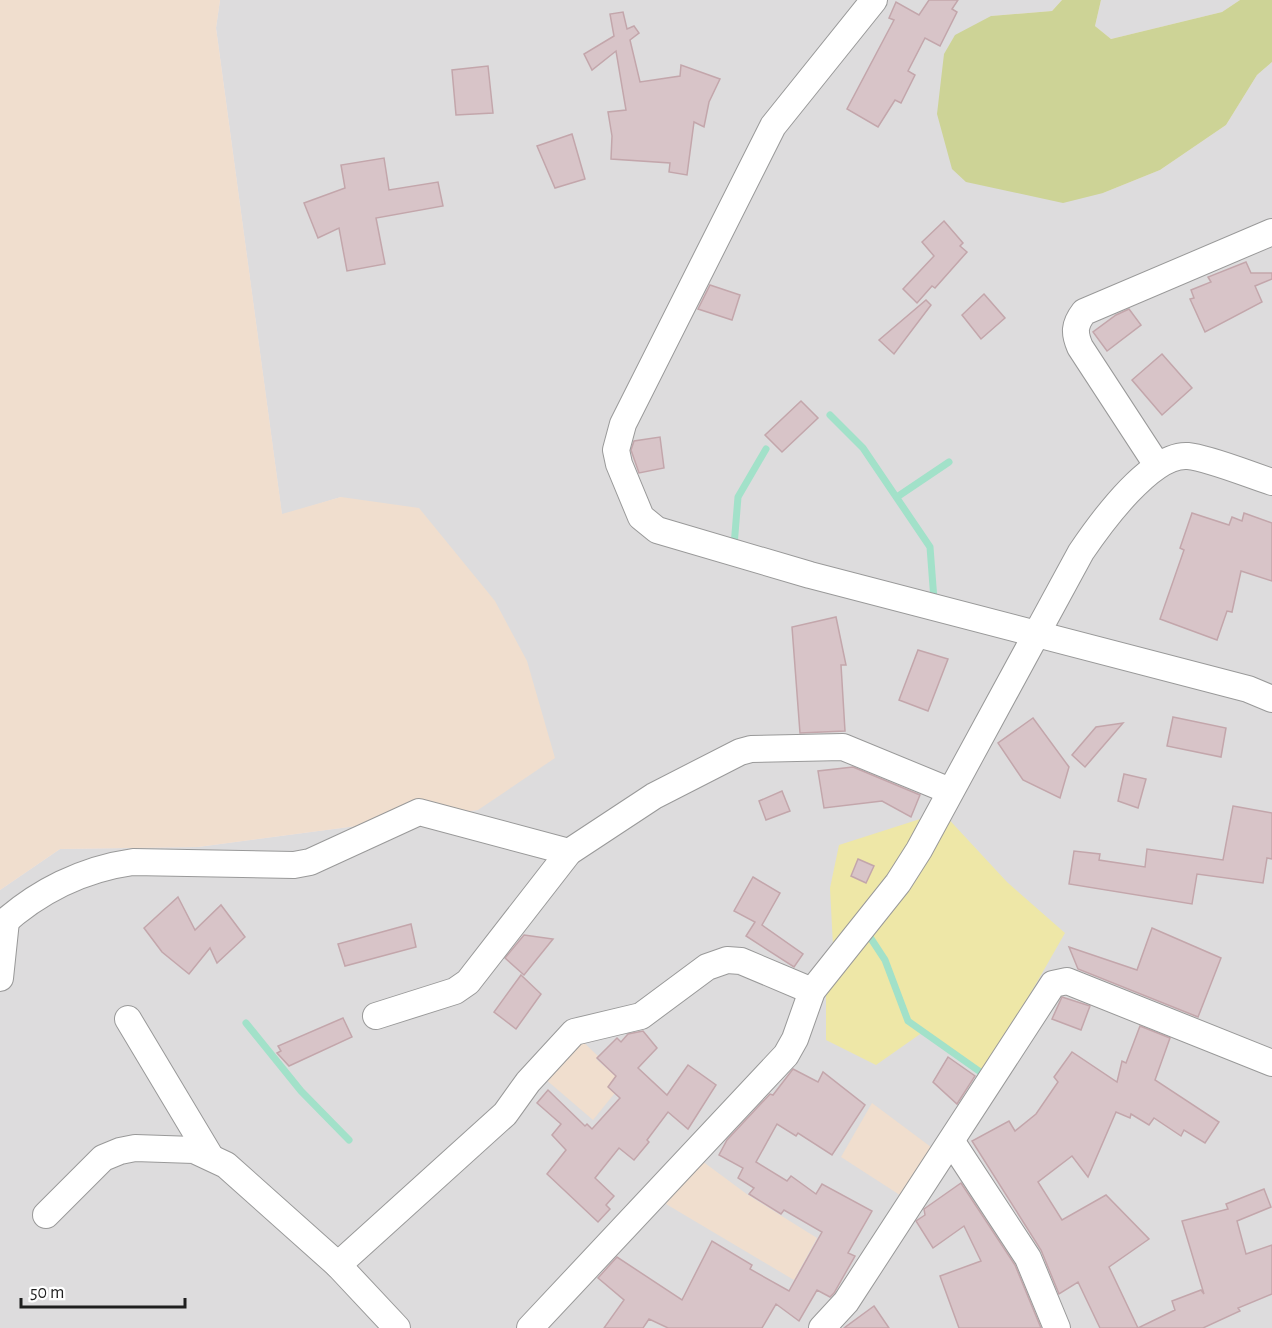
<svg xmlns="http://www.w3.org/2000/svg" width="1272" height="1328" viewBox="0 0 1272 1328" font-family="'Alegreya Sans',sans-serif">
<rect width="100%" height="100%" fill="#f0e5e4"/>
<g fill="#dddcdd">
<path d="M220,0h842l-10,11 -61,5 112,177 57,-23 66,-45 31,-50 15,-13v1266h-1272v-438l60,-41 138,-2 280,-37 -137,-313 -59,18 -66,-487z"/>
<path d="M1101,0h139l-18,12 -111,27 -16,-13z"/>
</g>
<g fill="#f0dece">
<path d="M0,0h220l-4,28 66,486 59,-17 78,11 76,93 32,60 28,97 -77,52 -280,37 -138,2 -60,41z"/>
<path d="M576,1035l22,21 -2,3 27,24 -30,37 -56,-48z"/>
<path d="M872,1103l63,47 -29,49 -65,-42z"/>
<path d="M694,1155l54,40 69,43 -23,42 -128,-76z"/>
</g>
<path fill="#eee7a7" d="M942,812l65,70 58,51 -80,140 -62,-41 -47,33 -50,-25v-52l8,-23 -4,-77 9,-43z"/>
<path fill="#cdd396" d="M1062,0h39l-6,26 16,13 111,-27 18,-12h32v62l-15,13 -31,50 -66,45 -57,23 -40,10 -97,-21 -14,-13 -15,-55 7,-60 11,-19 36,-19 61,-5z"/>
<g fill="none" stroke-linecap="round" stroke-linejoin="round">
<g stroke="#a2e1c9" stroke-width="7">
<path d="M830,415l33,33 67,99 4,53"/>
<path d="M897,497l52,-35"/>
<path d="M734,546l4,-49 28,-48"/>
<path d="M866,931l19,29 23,61 78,55"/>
<path d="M246,1023l55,68 48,49"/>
</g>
</g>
<g fill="#d8c4c8" stroke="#c3a6ab" stroke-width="1.5">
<path d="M929,0h29l-6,9 5,3 -17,34 -15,-8 -17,33 7,4 -14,28 -6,-3 -17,27 -31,-18 47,-89 -5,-2 7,-16 23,13z"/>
<path d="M623,12l4,17 7,-3 5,7 -9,7 10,42 40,-6 1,-11 39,14 -11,23 -5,25 -10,-5 -7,53 -18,-3 1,-9 -59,-4 1,-23 -4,-24 18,-2 -10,-59 -24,19 -8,-16 30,-18 -4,-22z"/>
<path d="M488,66l5,47 -37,2 -4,-45z"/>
<path d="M572,134l13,45 -30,9 -18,-42z"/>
<path d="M384,158l5,32 49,-8 5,24 -67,12 9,46 -38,7 -8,-43 -21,10 -14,-35 41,-15 -4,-23z"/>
<path d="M944,221l19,22 -3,3 7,6 -32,36 -3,-2 -15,17 -14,-14 31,-33 -12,-14z"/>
<path d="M1246,262l5,11h21v6l-17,7 7,16 -57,30 -15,-33 4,-1 -3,-8 20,-8 -3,-5z"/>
<path d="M710,285l30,10 -8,25 -34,-11z"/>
<path d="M984,294l21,24 -24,21 -19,-24z"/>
<path d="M926,300l5,5 -37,49 -15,-14z"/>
<path d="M1129,309l12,16 -34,26 -14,-19 23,-17z"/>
<path d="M1162,354l30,34 -30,27 -30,-35z"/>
<path d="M801,401l17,17 -36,34 -17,-17z"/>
<path d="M660,437l4,31 -25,5 -8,-23 3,-9z"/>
<path d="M1192,513l37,12 3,-8 10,4 2,-8 28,10v58l-31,-10 -9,41 -5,-1 -10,29 -57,-21 24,-69 -4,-2z"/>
<path d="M836,617l10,48h-5l4,66 -45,2 -8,-106z"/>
<path d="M918,650l30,9 -20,52 -29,-11z"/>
<path d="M1173,717l53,11 -5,29 -54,-11z"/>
<path d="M1033,718l36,49 -9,31 -37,-18 -25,-37z"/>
<path d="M1123,723l-38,44 -13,-12 24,-28z"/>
<path d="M853,767l67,28 -9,22 -29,-16 -58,7 -6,-37z"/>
<path d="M1124,774l22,5 -8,29 -20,-7z"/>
<path d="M782,791l8,20 -24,9 -7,-19z"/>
<path d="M1233,806l39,7v46l-5,-1 -4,25 -66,-9 -5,30 -123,-20 5,-33 26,3 -1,6 46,7 2,-18 76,11z"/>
<path d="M858,859l16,7 -8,17 -15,-7z"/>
<path d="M753,877l27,16 -18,32 41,29 -9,13 -48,-31 9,-14 -21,-11z"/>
<path d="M178,897l17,33 26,-25 24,32 -28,26 -7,-15 -21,26 -27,-22 -18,-24z"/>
<path d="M411,924l5,23 -71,19 -7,-22z"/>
<path d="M1152,928l69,30 -23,59 -120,-48 -9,-22 68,23z"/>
<path d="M524,935l29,4 -29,36 -19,-17z"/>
<path d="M521,975l20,19 -25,35 -22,-17z"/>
<path d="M1062,997l28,9 -9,24 -29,-11z"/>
<path d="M343,1018l9,19 -63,29 -12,-13 4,-2 -3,-5z"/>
<path d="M1140,1026l30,12 -15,42 64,42 -14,21 -21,-13 -3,6 -27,-18 -5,7 -18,-11 -1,4 -14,-6 -28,65 -16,-21 -34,26 24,38 44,-25 43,44 -40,28 29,61 37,-18 -3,-9 29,-11 3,4 -22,-73 46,-12 -2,-5 38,-15 7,18 -34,14 9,33 26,-9v49l-34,14 2,3 -37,17h-103l-22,-46 -19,12 -18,-44 -69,-109 37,-20 6,10 21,-17 22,-32 -4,-5 18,-25 45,30 5,-21 4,2z"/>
<path d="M643,1031l14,17 -19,20 29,27 21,-30 28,20 -28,44 -20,-17 -21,28 2,2 -15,18 -15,-12 -24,30 19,18 -8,9 4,4 -12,13 -51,-48 19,-24 -14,-15 9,-11 -24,-21 11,-13 37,36 2,-2 5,5 28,-31 -12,-11 8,-11 -19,-18 20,-20 4,4 7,-8z"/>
<path d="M948,1057l27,19 -18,28 -24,-22z"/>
<path d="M793,1069l25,13 5,-10 42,33 -33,50 -34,-22 -2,3 -19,-12 -21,38 31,19 4,-5 25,18 6,-10 50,27 -24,42 7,3 -21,37 -4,4 -13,-7 -18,31 -23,-17 -14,24h-94l-19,-9 -6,9h-39l20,-28 -26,-22 19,-21 65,43 30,-59 40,24 -2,4 39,22 33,-59 -38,-22 -3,4 -32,-20 5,-6 -16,-10 5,-10 -24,-13 8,-15 43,-46 3,1z"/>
<path d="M961,1183l54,82 26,63h-82l-19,-52 41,-15 -17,-35 -31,22 -17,-27 9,-6 -1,-6z"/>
<path d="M874,1306l15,22h-45z"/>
</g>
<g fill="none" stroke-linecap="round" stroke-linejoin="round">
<defs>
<g id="street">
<path d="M874,0l-101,126 -150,298 -7,26 3,14 22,53 16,13 153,45 438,114 24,10"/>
<path d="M1157,465l-77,-118c-6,-14 -6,-22 4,-35l188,-80"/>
<path d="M0,926c37,-34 83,-57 133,-64l161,3 16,-3 109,-50 150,40"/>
<path d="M0,978l6,-57"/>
<path d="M376,1016l79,-25 13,-9 101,-130 85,-56 86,-44 11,-3 92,-2 107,44"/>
<path d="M128,1019l82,137"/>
<path d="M952,1142l76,116 29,70"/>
<path d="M46,1215l57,-57 17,-7 15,-3 59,2 32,15 112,100 59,63"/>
<path d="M338,1265l167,-151 23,-32 46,-50 67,-16 66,-49 20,-7 14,1 71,30"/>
<path d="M530,1328l256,-273 9,-16 17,-48 86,-108 21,-33 162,-298c19,-28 70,-99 107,-96 21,2 62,19 84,26"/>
<path d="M822,1328l24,-26 207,-318 14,-3 205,82"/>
</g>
</defs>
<use href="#street" stroke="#999" stroke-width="28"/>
<use href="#street" stroke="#fff" stroke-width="26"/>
</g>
<path d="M21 1298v9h164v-9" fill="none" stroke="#1f1f1f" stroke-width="3"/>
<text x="30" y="1298" font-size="18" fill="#1f1f1f" stroke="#ffffff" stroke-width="4.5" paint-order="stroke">50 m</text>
</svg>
